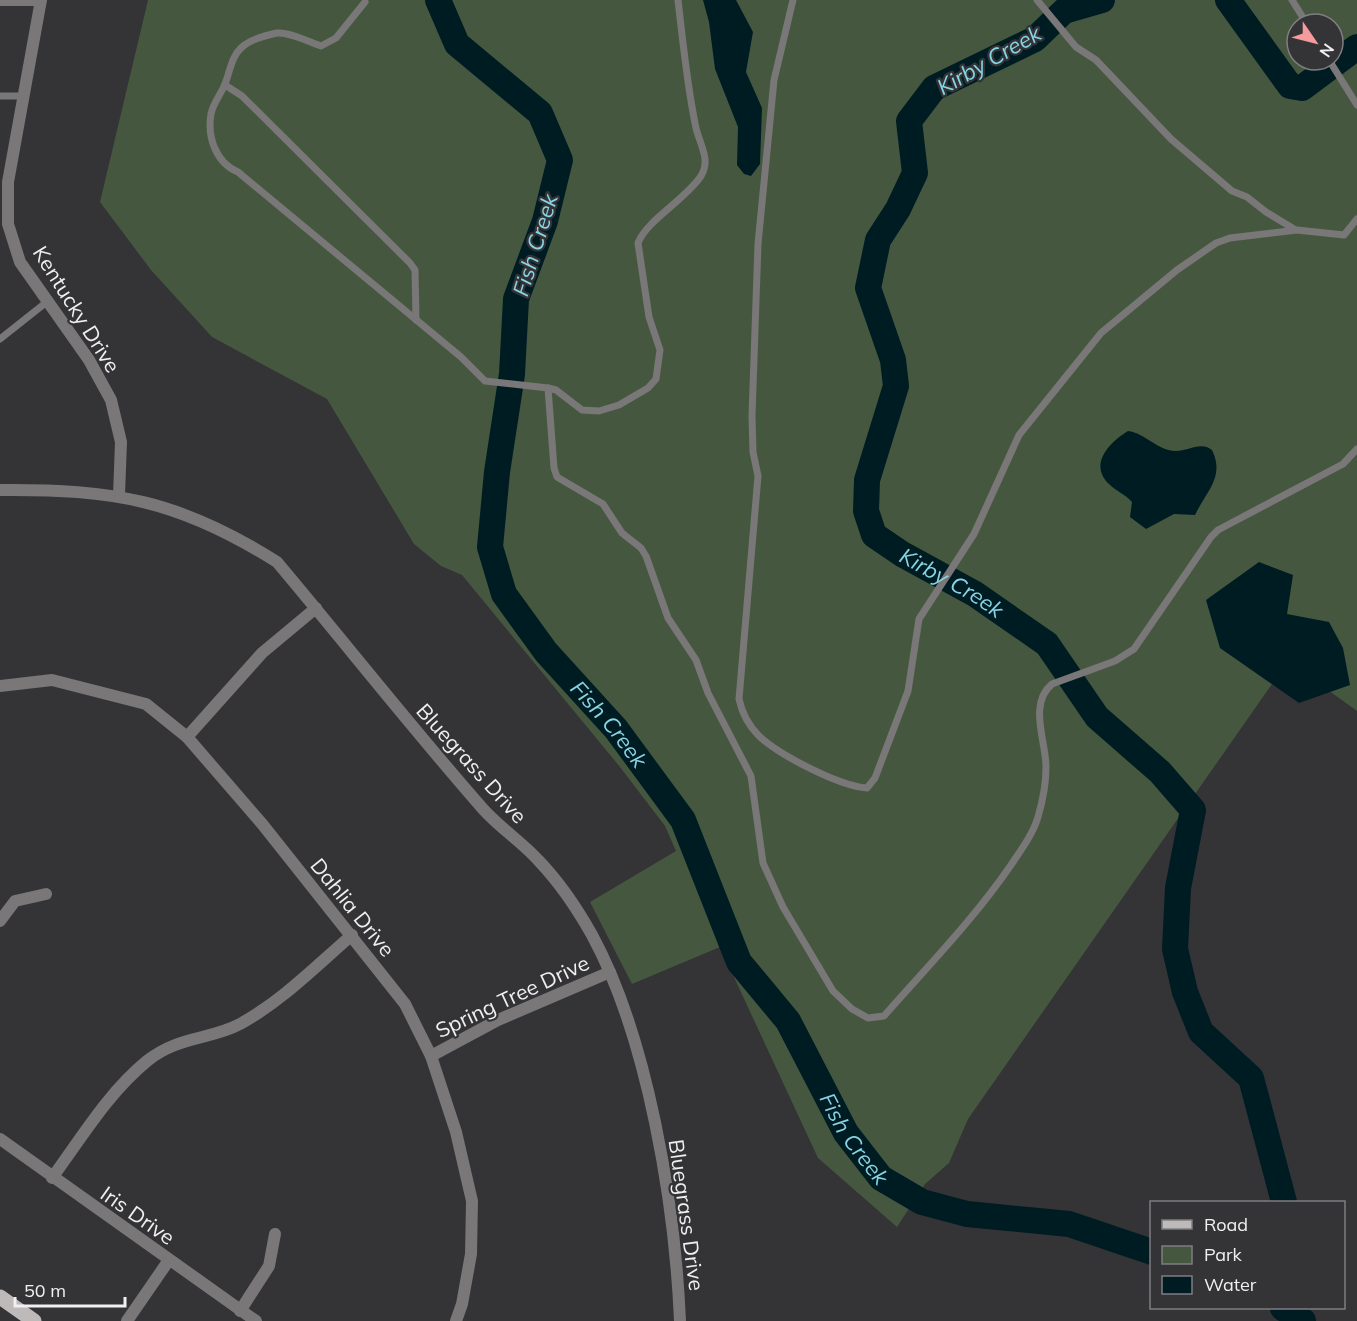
<svg xmlns="http://www.w3.org/2000/svg" width="1357" height="1321" viewBox="0 0 1357 1321" font-family="Mulish,sans-serif">
<rect width="100%" height="100%" fill="#343336"/>
<path fill="#45583f" fill-rule="evenodd" d="M148,0h1209v711l-69,-50 -320,458 -19,44 -24,21 -28,43 -79,-69 -98,-211 -88,37 -42,-82 86,-51 -11,-25 -45,-59 -158,-192 -21,-9 -27,-22 -87,-145 -115,-62 -61,-67 -51,-68zM1297,24h36v36h-36z"/>
<g fill="#001c23">
<path d="M703,0h33l17,32 -7,40 16,36 -2,56 -9,12 -7,-2 -7,-9 1,-38 -23,-58 -6,-47z"/>
<path d="M1128,431c17,2 30,20 48,20 12,0 25,-10 36,-1 13,27 -5,40 -17,65l-21,-1 -28,15 -16,-12 2,-15c-7,-8 -16,-11 -23,-18 -21,-20 1,-42 19,-53z"/>
<path d="M1259,562l34,13 -6,39 42,8 14,26 7,37 -51,18 -79,-55 -14,-48z"/>
</g>
<g fill="none" stroke-linecap="round" stroke-linejoin="round">
<g stroke="#001c23" stroke-width="26">
<path id="s1" d="M438,0l19,44 83,69 20,47 -15,61 -29,78 -4,75 -15,98 -7,75 14,47 42,58 70,77 67,91 56,142 49,59 58,112 35,45 41,24 45,12 102,10 83,28"/>
<path id="s2" d="M1102,0l-38,11 -29,28 -101,49 -25,33 6,52 -17,36 -20,31 -10,48 25,72 3,26 -29,94 -1,31 8,24 28,19 73,40 72,50 50,73 63,55 33,38 -15,78 -3,61 10,43 16,40 50,46 33,124"/>
<path d="M1228,0l62,86 12,2 55,-41"/>
<path d="M1283,1308l20,13"/>
</g>
<g stroke="#797777" stroke-width="7">
<path d="M793,0l-19,80 -16,164 -6,172 1,36 5,24 -19,223c3,14 10,27 20,37 20,19 80,50 108,52l8,-10 33,-87 11,-72 55,-85 45,-99 82,-102 76,-63 39,-27 14,-5 67,-8 47,5 13,-16"/>
<path d="M1037,0l39,47 20,13 75,79 61,52 15,6 19,15 28,17"/>
<path d="M1292,0l15,24"/>
<path d="M365,2l-29,36 -15,8c-12,-4 -31,-14 -44,-13 -9,2 -24,6 -31,11 -15,10 -15,25 -21,40 -4,10 -12,19 -14,30 -4,23 5,49 27,58l223,185 24,24 63,7 8,2 26,20 17,1 20,-6 29,-17 8,-9 4,-29 -11,-33 -11,-74c8,-22 48,-44 63,-67 10,-16 -1,-31 -5,-48 -9,-42 -13,-86 -18,-128"/>
<path d="M1329,60l28,45"/>
<path d="M225,85l17,11 168,167 5,7 1,50"/>
<path d="M0,96h23"/>
<path d="M0,339l48,-38"/>
<path d="M548,388l6,80 3,9 46,27 19,29 19,15 5,8 22,62 28,42 12,33 43,83 12,87 20,44 50,84 19,18 16,9 16,-2c43,-49 90,-97 127,-151 10,-15 22,-31 27,-48 5,-17 8,-33 8,-50 0,-26 -18,-63 6,-83l63,-23 19,-12 77,-112 7,-7 125,-66 14,-15"/>
</g>
<g stroke="#797777" stroke-width="12">
<path d="M0,0h37"/>
<path d="M41,0l-33,182v42l12,38 69,98 22,40 10,42 -2,53"/>
<path d="M0,490c114,-1 179,10 277,72 69,82 135,166 206,247 17,19 39,33 56,52 20,21 39,49 53,74 56,103 83,269 88,386"/>
<path d="M0,686l52,-6 94,24 41,33 76,88 142,179 26,52 25,76 16,69 -1,53 -9,50 -6,17"/>
<path d="M187,737l75,-84 54,-45"/>
<path d="M0,921l15,-20 31,-7"/>
<path d="M431,1056l67,-36 112,-48"/>
<path d="M0,1139l256,182"/>
<path d="M52,1178c30,-41 56,-85 95,-117 31,-25 63,-21 93,-37 42,-23 76,-58 112,-89"/>
<path d="M240,1311l29,-45 6,-32"/>
<path d="M127,1321l42,-61"/>
</g>
<path stroke="#bdbab9" stroke-width="15" d="M0,1297l34,24"/>
</g>
<g text-anchor="middle" dominant-baseline="central" stroke-width="4.5" stroke-linejoin="round" paint-order="stroke">
<g font-size="21" fill="#f0eff1" stroke="#343336">
<text transform="translate(77 309) rotate(58)">Kentucky Drive</text>
<text transform="translate(472 763) rotate(48)">Bluegrass Drive</text>
<text transform="translate(353 907) rotate(51)">Dahlia Drive</text>
<text transform="translate(512 996) rotate(-25)">Spring Tree Drive</text>
<text transform="translate(138 1215) rotate(35)">Iris Drive</text>
<text transform="translate(687 1215) rotate(82)">Bluegrass Drive</text>
</g>
<g font-size="22" font-style="italic" fill="#86d4e4" stroke="#343336">
<text transform="translate(989 60) rotate(-30)">Kirby Creek</text>
<text transform="translate(535 245) rotate(-73)">Fish Creek</text>
<text stroke="none"><textPath href="#s2" startOffset="760">Kirby Creek</textPath></text>
<text stroke="none"><textPath href="#s1" startOffset="819">Fish Creek</textPath></text>
<text stroke="none"><textPath href="#s1" startOffset="1305">Fish Creek</textPath></text>
</g>
</g>
<rect x="1150" y="1201" width="195" height="108" fill="#343336" stroke="#7f7e81" stroke-width="1.5"/>
<rect x="1162" y="1220" width="30" height="9" fill="#bdbab9" stroke="#7f7e81" stroke-width="1.5"/>
<text x="1204" y="1231" font-size="18" fill="#f0eff1">Road</text>
<rect x="1162" y="1246" width="30" height="18" fill="#45583f" stroke="#7f7e81" stroke-width="1.5"/>
<text x="1204" y="1261" font-size="18" fill="#f0eff1">Park</text>
<rect x="1162" y="1276" width="30" height="18" fill="#001c23" stroke="#7f7e81" stroke-width="1.5"/>
<text x="1204" y="1291" font-size="18" fill="#f0eff1">Water</text>
<g transform="translate(1315 42) rotate(125)"><circle r="28" fill="#343336" stroke="#7f7e81" stroke-width="1.5"/>
<path d="M0-4.5L10 22L0 15L-10 22Z" fill="#f59b9d"/>
<text y="-9" font-size="16" font-weight="bold" text-anchor="middle" fill="#f0eff1">N</text>
</g>
<path d="M15 1297v9h110v-9" fill="none" stroke="#f0eff1" stroke-width="3"/>
<text x="24" y="1297" font-size="18" fill="#f0eff1" stroke="#343336" stroke-width="4.5" paint-order="stroke">50 m</text>
</svg>
